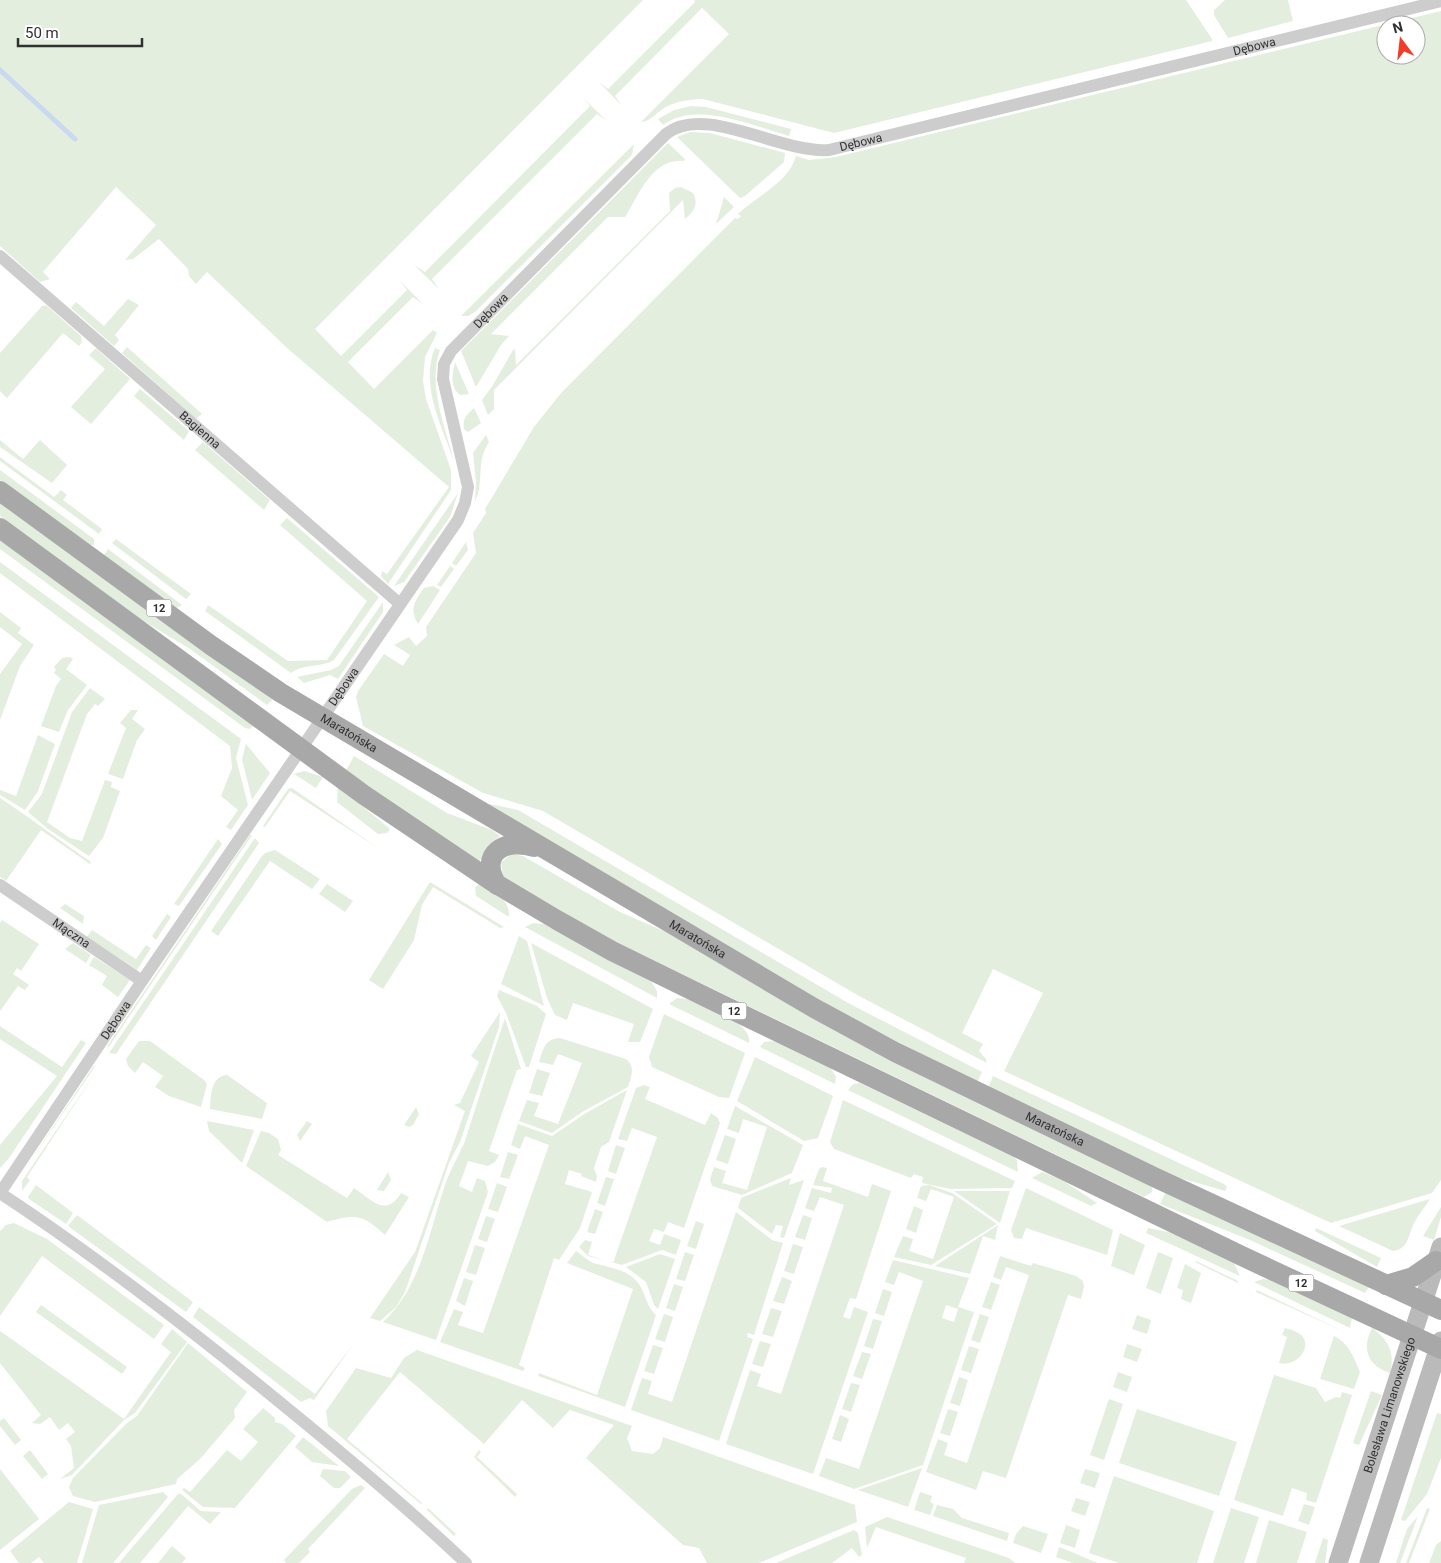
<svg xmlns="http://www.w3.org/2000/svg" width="1441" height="1563" viewBox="0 0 1441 1563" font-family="Roboto,sans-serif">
<rect width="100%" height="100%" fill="#fff"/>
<g fill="#e4eede" fill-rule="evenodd">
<path d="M0,0h643l-328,329 26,27 66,-66 -8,-10 25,25 -11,-8 -65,65 26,27 59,-59 4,3 -12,24 -2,24 3,18 25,71v20l-63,94 -7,-8 1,-5 5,3 62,-87 -163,-140 -79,-75 -11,12 -7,-8 -1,-7 -29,-30 -26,20 -8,1 31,-35 -40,-38 -73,85 7,7 -10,3 -40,-36z"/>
<path d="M694,0h492l26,39v2l-378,92 -131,-34c-12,0 -24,2 -35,7 -10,4 -17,16 -27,16l88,-88 -27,-26 -87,88 7,10 -24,-25 10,8 87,-87z"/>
<path d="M1225,0h63l5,21 -65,17 -14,-23v-5z"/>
<path d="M1441,11v1169l-9,13 -101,30 -327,-152 39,-78 -50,-24 -31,64 21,11 -4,7 7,8 1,4 -128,-67 -316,-185 -60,-18 -120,-67 -7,-29 2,-6 26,-37 19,12 7,-11 -16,-10 15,-8 7,9 11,-10 -1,-9 50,-74 -3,-20 13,-20 -1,-4 49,-82 27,-34 174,-175 3,1 3,-3 -3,-2c19,-18 51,-32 58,-58l13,4 27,-3zM1386,25h30v30h-30z"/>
<path d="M582,97l25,24 -10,-7 -165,165 7,10 -25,-24 11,7 165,-166z"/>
<path d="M691,106l15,1 85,22 -2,7c-36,-10 -93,-36 -126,-11l-5,-6 16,-9z"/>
<path d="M690,132l20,1 75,20 -1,9 -39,34 -5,2 -63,-61z"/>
<path d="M668,143l17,16 -1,2c-32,-3 -45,34 -59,56h-17l-117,117 18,2 -8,9 -25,42 -15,-36z"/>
<path d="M634,144l-2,11 -157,157 -7,4h-7z"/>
<path d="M681,187l12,6c6,12 1,18 -8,26l-2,-19 -189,190v19l-6,6 -6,-15 11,-15 20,-35 2,-1 1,16 154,-154 -1,-18 6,-5z"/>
<path d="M724,197l10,10 -18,17z"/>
<path d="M128,299l11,6 -24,30 4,5 -5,6 -43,-38 5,-6 28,24z"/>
<path d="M46,305l35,31 1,6 -3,4 -16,-13 -56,65 -7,-7v-38l42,-47z"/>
<path d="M127,347l75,67 -6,5 -74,-66z"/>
<path d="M96,348l34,31 -39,45 -20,-17 34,-38 -16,-14z"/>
<path d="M435,348l5,2c-13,34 6,80 15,114 -12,-36 -36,-79 -20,-116z"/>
<path d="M455,362l14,32 -9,1c-10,-7 -8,-22 -5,-33z"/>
<path d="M140,389l49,42 -5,9 -50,-44z"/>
<path d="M474,408l7,15 -13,9 -4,-3c-2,-10 3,-15 10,-21z"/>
<path d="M486,435l3,7c-14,21 -4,39 -14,60l1,-20 -3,-29z"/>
<path d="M0,440l23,19 17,-19 27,25 -15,18 -52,-36z"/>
<path d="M203,442l67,58 -6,10 -69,-60z"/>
<path d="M0,457l54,40 7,-7 6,5 -4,5 39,29 -3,5 -99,-73z"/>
<path d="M0,470l94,69v6h-3l-91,-65z"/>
<path d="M458,493l-8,24 -46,65 -10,4z"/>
<path d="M0,502l273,197 -6,6 -77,-56 -53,-32 -137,-101z"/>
<path d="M287,518l92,79 -45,63c-13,8 -30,3 -43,13l-86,-62 3,-6 80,56 39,-1 40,-59 -87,-76z"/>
<path d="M0,538l253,187 -3,4 -5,-1 -245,-179z"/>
<path d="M116,539l75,55 -5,5 -74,-56z"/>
<path d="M466,542l2,8 -12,16 -4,-3z"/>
<path d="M108,549l74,56 -6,3 -72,-53z"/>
<path d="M0,562l241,177 -5,19 12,47 -17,25 -5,-3 12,-17 -17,-14 11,-28 -2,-22 -230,-173z"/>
<path d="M450,566l4,3 -13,18 -4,-2z"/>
<path d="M433,586l7,4 -22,34c-9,-16 -3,-23 6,-36z"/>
<path d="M383,602v10l-45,67 -8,-4 -26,8 -7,-6 34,-7 8,-4z"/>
<path d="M0,612l21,16 -3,5 16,12 -14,21 -20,54v-46l22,-30 -22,-17z"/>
<path d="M70,657l3,2 -7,10 21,16 -19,25 -9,22 -18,-6 15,-40 5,-7 -7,-6 2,-3 -2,-3 8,-9z"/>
<path d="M90,688l15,11 -7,7 -3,-2 -8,10 -40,108 23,16 12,3 23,-61 7,2 -1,5 9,4 -17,47 -14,18 -41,-27 -20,-17 14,-18 30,-82z"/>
<path d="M131,710h7l-6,9 13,10 -8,11 -14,39 -15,-5 18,-46 -6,-5z"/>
<path d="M38,735l17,9 -17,47 -13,19 -25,-15v-5l16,6z"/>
<path d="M246,744l24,29 -18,27 -10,-41z"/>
<path d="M354,756l93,57 45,17 8,6 -10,8 -11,18 -133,-91z"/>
<path d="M304,771l19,6 -7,11 -22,-14z"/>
<path d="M338,786l52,43 -3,4 -9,1 -41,-32z"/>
<path d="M292,788l86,60 -88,-57 -25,36 -2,-1 25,-37z"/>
<path d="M0,798c31,20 60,43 91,64l-1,2 -49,-34 -35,51 -6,-4z"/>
<path d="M490,804l28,6 332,194 132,68 -5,11 -148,-77 -340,-199z"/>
<path d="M250,835h2l-144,213v-3z"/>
<path d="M255,838l4,5 -143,211 -7,-1z"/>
<path d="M218,839l4,5 -43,62 -5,-2z"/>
<path d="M275,850l45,29 -8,10 -42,-28 -52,75 -7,-5 51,-75 3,-3z"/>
<path d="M512,854l11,2 97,56 46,20 143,84 68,37 275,134v5l-8,5 -528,-255 -110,-62 -3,-4 -2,-14z"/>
<path d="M430,882l74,45 -4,1 -67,-41 -11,18 -8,35 -31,49 -14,-9z"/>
<path d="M327,884l26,17 -8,11 -26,-18z"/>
<path d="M480,884c14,9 30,14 29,33l-33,-21 -1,-9z"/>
<path d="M65,904l19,12 -1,8 -23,-16z"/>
<path d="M167,914l4,3 -15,23 -4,-4z"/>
<path d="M2,920l37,24 -18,27 -4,-3 -4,6 16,11 -4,5 -7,-4 -18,25v-88z"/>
<path d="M533,923l11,1 107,57 6,10v7l-132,-71z"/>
<path d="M92,930l44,29 10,-14 5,3 -14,22 -50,-33z"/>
<path d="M519,936l8,5 17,65 -43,-22z"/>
<path d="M73,943l18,12 -5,8 -21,-14z"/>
<path d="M531,943l122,66 -13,33h-12l6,-18 -61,-21 -6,17 -12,-5 -8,-17z"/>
<path d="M94,957l36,23 -12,17 -16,-12 5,-9 -18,-11z"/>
<path d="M499,990l38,16 9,8 -17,53h-3l-20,-54 -9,-17z"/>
<path d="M677,998l10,1c16,7 66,23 62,44l-80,-39z"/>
<path d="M500,1012l-1,15 -39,115 -11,21 -44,129 -9,15 -16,14 -10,-3 45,-66 50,-141 -11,-6 6,-2 19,-41 -8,-6z"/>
<path d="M664,1014l81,39 -16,45 -10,-1 -67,-30 -3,-10z"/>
<path d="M505,1018l16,51 -4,1 -28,81 10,4 -4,7 -7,4 -20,-5 -9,25 13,6 5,-14 8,3 3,11 -52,148 -53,-18c38,-35 46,-90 62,-137 5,-15 14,-29 20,-44 13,-41 26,-82 40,-123z"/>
<path d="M0,1026l62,41 19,-27 5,3 -77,115 -9,10v-23l57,-69 -57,-37z"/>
<path d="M560,1038l66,21c10,8 5,18 2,28l-46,25 -30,21 -33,-12 8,-21 12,3 -5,13 24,8 24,-61 -24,-9 -5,11 -14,-3c4,-12 6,-24 21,-24z"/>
<path d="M139,1041h11l54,39 3,4 -6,23 -32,-11 -14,-9 8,-11 -20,-14 -8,11 -7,-7 -2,-7z"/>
<path d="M776,1041l54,26 6,10 -1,7 -75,-37 4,-5z"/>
<path d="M755,1057l78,39 -15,42 -14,3 -67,-40z"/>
<path d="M96,1065l-75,110 72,-108z"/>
<path d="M100,1066l-73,111 3,3 -8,11v-10z"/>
<path d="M537,1069l13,4 -8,23 -13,-3z"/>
<path d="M227,1075l40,28 -5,16 -52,-10c1,-13 0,-32 17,-34z"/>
<path d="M993,1076l231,108 3,3 -2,4 -45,-13 -192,-90z"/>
<path d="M860,1083l152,73 5,4 1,12 -170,-82 5,-6z"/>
<path d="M644,1085l6,2 -5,12 60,26 6,-12 7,5 2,5 -36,105 -16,-6 -4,10 -10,-3 -5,12 11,4 4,-11 17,6 -5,15 -14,-5 -40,15 -34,-9 -9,-9 6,-7 7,2 -4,13 25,8 44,-126 -25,-9 -5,13 -9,-2 18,-51z"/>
<path d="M627,1090l-18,52 -8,5 -7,21 3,8 -1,6 -15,-6 1,-2 -13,-4 -4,14 27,8 -12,36 -21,32 -5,-2 -35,107 6,3 -2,3 -83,-29 14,-33 9,3 -5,13 25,8 66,-188 -24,-9 -5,13 -9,-4 7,-21 34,12 34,-23z"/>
<path d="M843,1100l172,81 -3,7 -62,1 -28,-6 1,-6 -9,-3 -3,4 -77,-29 -4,-7z"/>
<path d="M735,1106l68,39 -11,28 -50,22 -30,-9 -2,-7 4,-12 12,4 -4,12 25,7 20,-63 -24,-8 -4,14 -12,-4z"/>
<path d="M416,1107l3,7 -6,11 -4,2 -5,-2z"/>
<path d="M207,1121l47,9 -12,33 -33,-32z"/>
<path d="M307,1121l5,3 -12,17 -3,-6z"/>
<path d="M261,1131l8,2 9,6 3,11 -3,5 69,43 7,-10c18,12 32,30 47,5l8,4 -24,38c-23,-21 -29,-21 -58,-13l-81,-56z"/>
<path d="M725,1135l11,4 -8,25 -12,-4z"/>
<path d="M616,1145l9,3 -9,26 -8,-3z"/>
<path d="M508,1152l10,3 -9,24 -9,-2z"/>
<path d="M822,1167l5,1 -4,13 45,16 4,-13 19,7 -35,108 -6,-1 -7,19 7,2 4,-12 14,5 -55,162 -87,-30 24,-74 11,4 -4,12 24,8 63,-189 -24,-8 -6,14 -9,-3 7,-20 19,5 1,-5 -19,-3 6,-16z"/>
<path d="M388,1172l3,8 -7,11 -7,-1z"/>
<path d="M1042,1172l20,8 35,23 -6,3 -59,-28z"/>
<path d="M606,1177l8,2 -9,27 -8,-3z"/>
<path d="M791,1178l-2,7 15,-5 -20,58 -4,-1 3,-11 -7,-1 -4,9 -34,-26 3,-10z"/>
<path d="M497,1183l10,4 -9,25 -10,-3z"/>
<path d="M36,1185l37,28 -7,11 -37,-25 -1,-2z"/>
<path d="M929,1185l23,8 45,31 -66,41 -37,-8 9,-21 10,3 -4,12 24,8 21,-62 -23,-8 -5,12 -9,-3 4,-12z"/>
<path d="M1026,1188l87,42 -6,25 -81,-27 -4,11 -8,-1 -3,-8z"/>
<path d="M954,1191h56l-10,32z"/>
<path d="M1165,1193l204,94 -4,6 -115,-53 -90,-36z"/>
<path d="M1430,1199c-5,8 -12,16 -16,24 -6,12 -5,26 -21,28l-54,-25z"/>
<path d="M914,1206l9,4 -7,23 -10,-4z"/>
<path d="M1441,1207v10l-7,23 -11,-4z"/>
<path d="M595,1209l8,3 -8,22 -8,-2z"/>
<path d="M736,1212l36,28 11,3 -29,92 -6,-2 -1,4 6,2 -34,102 -88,-31 11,-32 10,3 -4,13 24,8z"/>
<path d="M77,1215l116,87 -7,10 -118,-86z"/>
<path d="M803,1215l9,3 -7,22 -10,-3z"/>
<path d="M486,1216l9,3 -8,23 -9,-3z"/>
<path d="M696,1221l8,3 -8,25 -9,-3z"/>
<path d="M14,1223l33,16 117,86 -10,14 -112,-83 -42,60v-85l6,-6z"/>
<path d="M998,1225l-3,15 -12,-4 -13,38 -35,-8z"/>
<path d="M1148,1228l30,6 56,29 6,13 -94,-43z"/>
<path d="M1316,1228l65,30 -4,9 -62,-36z"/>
<path d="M1120,1233l25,12 -11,30 -23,-9z"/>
<path d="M793,1244l10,3 -9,27 -10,-3z"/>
<path d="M475,1245l10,3 -9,27 -10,-3z"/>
<path d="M576,1251c6,4 11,9 17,12 13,4 27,5 38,13 16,12 12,27 25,39l-31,92 -87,-31 1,-3 58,22 36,-106 -66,-26z"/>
<path d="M685,1252l9,3 -9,26 -9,-2z"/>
<path d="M1158,1252l15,6 -12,36 -15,-6z"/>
<path d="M660,1254l15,5 -17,50 -4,-4 -8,-23 -20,-15z"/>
<path d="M1000,1256l31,10 2,-3 43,13 7,5 1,6 -3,12 -13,-4 -62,183 -23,-7 -7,19 -50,-18 12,-33 10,4 -4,12 23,8 62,-188 -23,-8 -5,13 -8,-3z"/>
<path d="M893,1260l76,18 -11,29 16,5 -51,153 -69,24 -35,-13 7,-18 33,11 64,-188 -24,-9 -5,13 -9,-3zM946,1305l12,4 -4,13 -12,-4z"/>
<path d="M1196,1261l42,20v2l-43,-21z"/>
<path d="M1185,1264l16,9 -10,30 -10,-4 2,-9 -6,-2z"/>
<path d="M782,1277l10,4 -8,23 -11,-3z"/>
<path d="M464,1278l9,3 -8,25 -9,-5z"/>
<path d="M1263,1279l7,1 82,38 -2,10 -96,-46z"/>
<path d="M991,1282l9,3 -9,25 -9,-3z"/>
<path d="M674,1284l9,3 -8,24 -9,-3z"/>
<path d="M883,1289l9,3 -8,24 -9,-3z"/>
<path d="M1257,1290l88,42 -89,-40z"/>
<path d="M41,1305l86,62 -5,7 -86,-62z"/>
<path d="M199,1307l116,87 39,-51 -40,57 -4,-2 -9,4 -108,-85z"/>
<path d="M771,1308l11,3 -9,26 -11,-3z"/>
<path d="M664,1314l9,3 -8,25 -10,-3z"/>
<path d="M980,1314l9,3 -9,26 -9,-3z"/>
<path d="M1137,1315l14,5 -4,14 -15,-5z"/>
<path d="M873,1319l9,2 -9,28 -9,-3z"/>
<path d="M1285,1328c4,1 11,3 15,6 14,11 -2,34 -21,29l8,-26 -5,-2z"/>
<path d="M1372,1328c17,12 23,25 18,45 -22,-7 -29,-24 -18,-45z"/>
<path d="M172,1329l15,13 -52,71 -11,7 -52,55 -12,4 14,-11 -3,-22 -5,-7 9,-7 -7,-9 -9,7 -9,-13 -10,7 -8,-1 9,-8 -41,-52v-32l124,88 47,-67 -10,-8z"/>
<path d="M1334,1336c15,7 20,22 26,36l-6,17 -34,-10z"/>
<path d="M760,1341l11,3 -8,23 -11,-3z"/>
<path d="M188,1343l59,49 -13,18 1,8 -35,41 -23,20 -1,5 -81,18 -22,-6 -4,-9 4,-9 54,-55 10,-7z"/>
<path d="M1127,1344l15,5 -5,13 -14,-5z"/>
<path d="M653,1345l10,3 -9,26 -10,-3z"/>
<path d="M969,1346l10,3 -8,24 -10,-3z"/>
<path d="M417,1350l215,76 -5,12 5,13 21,3 7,-6 3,-11 192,68 2,17 -98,41h-52l-8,-15 -16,-3 -97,-87 28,-33 -44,-15 -17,18 -31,-28 -38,44 -84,-72 -53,67 75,64 -1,1 -93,-78 -2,-15 30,-43 35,10 13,-20z"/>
<path d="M862,1352l9,2 -9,25 -9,-3z"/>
<path d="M1118,1372l14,5 -5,15 -14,-5z"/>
<path d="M1274,1375l42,13 9,14 11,-5 4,1 2,-6 10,3 -36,108 -10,-3 1,-7 -15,-5 -9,28 -49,-16z"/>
<path d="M959,1377l9,3 -8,26 -10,-3z"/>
<path d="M851,1383l9,2 -9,27 -9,-3z"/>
<path d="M1371,1391l11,4 -23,50 -6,-2z"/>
<path d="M1109,1399l14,5 -19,56 -14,-5z"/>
<path d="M263,1408l12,10v4l7,2 14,12 -61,72 -32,-1 -21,-17 2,-2 6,4 37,-42 14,11 17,-19 -15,-13z"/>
<path d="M948,1409l10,3 -8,24 -10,-3z"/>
<path d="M1137,1409l100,33 -18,54 -100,-33z"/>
<path d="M1437,1413l4,1v44l-14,36 -22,27 -4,-1z"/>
<path d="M840,1415l9,4 -8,23 -9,-3z"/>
<path d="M4,1418l17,22 -6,5 -15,-19v-5z"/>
<path d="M303,1437l36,29 -27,-4 -17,-15z"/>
<path d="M30,1450l18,24 -6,5 -19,-23z"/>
<path d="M479,1450l2,2 -4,5 40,37 -2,3 -41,-40z"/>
<path d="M922,1468l-14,39 -50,-17z"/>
<path d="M0,1469l39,50 -39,31z"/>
<path d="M323,1469l22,2 6,6 -11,11h-6l-14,-12z"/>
<path d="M1085,1469l15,4 -5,15 -15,-5z"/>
<path d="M1114,1476l100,35 -17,52h-78l-30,-10z"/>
<path d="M361,1485l4,3 -57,61 2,3 -11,11h-13l-2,-3 68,-71z"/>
<path d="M163,1492l5,5 -55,66h-31l17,-58z"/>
<path d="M920,1492l12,4 -2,6 4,2 -4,11 -16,-5z"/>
<path d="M178,1494h3l20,17 20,1 -11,12 -22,-18 -48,57h-21z"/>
<path d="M1076,1498l14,4 -5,14 -14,-5z"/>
<path d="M69,1502l24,7 -16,54h-33l-5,-6 -8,6h-12l-9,-12z"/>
<path d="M1304,1504l11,3 -6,18 -11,-4z"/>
<path d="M937,1505l16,4 9,9 47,15 -2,8 -74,-25z"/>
<path d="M428,1508l28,26 -2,2 -27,-26z"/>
<path d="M1231,1508l28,9 -15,46h-31z"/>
<path d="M1427,1508l3,1 -21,54h-3z"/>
<path d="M1418,1516l-18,47h-4l11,-34z"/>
<path d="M887,1517l122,41 6,5h-51l2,-5 -90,-31 -9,21 -2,-21z"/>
<path d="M1269,1520l38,12 -10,31h-41z"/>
<path d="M1066,1525l14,5 -5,18 -15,-5z"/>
<path d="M1023,1526l25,8 -7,19 -28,-10 3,-9z"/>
<path d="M854,1530l4,3 4,22 -3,2 -7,-9 -20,15h-56z"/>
<path d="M1323,1538l5,2 -3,23h-10z"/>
<path d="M1441,1541v22h-12l7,-18z"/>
<path d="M172,1546l14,12 -4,5h-24z"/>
<path d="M1059,1547c15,5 25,11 39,16h-25l-17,-6z"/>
</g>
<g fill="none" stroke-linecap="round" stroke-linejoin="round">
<path stroke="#c9d9ef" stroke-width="5" d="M0,70l75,69"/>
<g stroke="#cdcdcd" stroke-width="12">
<path id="s1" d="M0,256l400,348"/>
<path id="s2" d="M0,885l142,96"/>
<path id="s3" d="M0,1193l142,-212 316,-461 7,-17 3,-16 -25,-108 1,-15 7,-13 215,-217c38,-31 115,20 163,16l612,-149"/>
<path d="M0,1193c87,57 169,120 250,185 74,60 147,120 216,185"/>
</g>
<g stroke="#bababa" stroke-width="19">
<path id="s4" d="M1338,1563l103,-316"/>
<path d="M1369,1563l72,-222"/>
</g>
<g stroke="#a8a8a8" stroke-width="20">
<path id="s5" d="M0,491l212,155 69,47 533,315 81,44 259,125 287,133"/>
<path d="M0,528l364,267 129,87 64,38 55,31 100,49 534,258 195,91"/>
<path d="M497,885c-19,-32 8,-47 37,-38"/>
<path d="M1386,1285l27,-8 23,-16"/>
</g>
</g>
<g text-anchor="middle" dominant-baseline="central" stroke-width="5" stroke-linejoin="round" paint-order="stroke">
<g fill="#fff" stroke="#6e6e6e" stroke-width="1">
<rect x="146.5" y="599.5" width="25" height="17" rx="4"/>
<rect x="721.5" y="1002.5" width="25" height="17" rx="4"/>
<rect x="1288.5" y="1274.5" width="25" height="17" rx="4"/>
</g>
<g font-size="11" font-weight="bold" fill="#303030">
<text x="159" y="608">12</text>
<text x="734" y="1011">12</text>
<text x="1301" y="1283">12</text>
</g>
<g font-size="12" fill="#303030" stroke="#fff">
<text stroke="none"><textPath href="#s3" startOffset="1901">Dębowa</textPath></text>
<text stroke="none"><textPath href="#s3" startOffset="1496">Dębowa</textPath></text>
<text stroke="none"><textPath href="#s3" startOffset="1046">Dębowa</textPath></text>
<text stroke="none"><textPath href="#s1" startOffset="265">Bagienna</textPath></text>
<text stroke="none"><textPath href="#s3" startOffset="612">Dębowa</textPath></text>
<text stroke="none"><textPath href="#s5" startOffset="425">Maratońska</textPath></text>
<text stroke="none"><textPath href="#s2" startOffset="86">Mączna</textPath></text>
<text stroke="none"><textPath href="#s5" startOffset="830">Maratońska</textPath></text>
<text stroke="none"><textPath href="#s3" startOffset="208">Dębowa</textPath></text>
<text stroke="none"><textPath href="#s5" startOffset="1235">Maratońska</textPath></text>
<text stroke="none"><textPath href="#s4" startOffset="166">Bolesława Limanowskiego</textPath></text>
</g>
</g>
<g transform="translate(1401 40) rotate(345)"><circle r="24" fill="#ffffff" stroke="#acacac"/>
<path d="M0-4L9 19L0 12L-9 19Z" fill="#f33c27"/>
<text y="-8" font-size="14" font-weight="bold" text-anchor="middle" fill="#303030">N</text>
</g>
<path d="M18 38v8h124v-8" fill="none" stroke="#303030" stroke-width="2.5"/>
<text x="25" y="38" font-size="15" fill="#303030" stroke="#ffffff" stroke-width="4" paint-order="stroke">50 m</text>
</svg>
